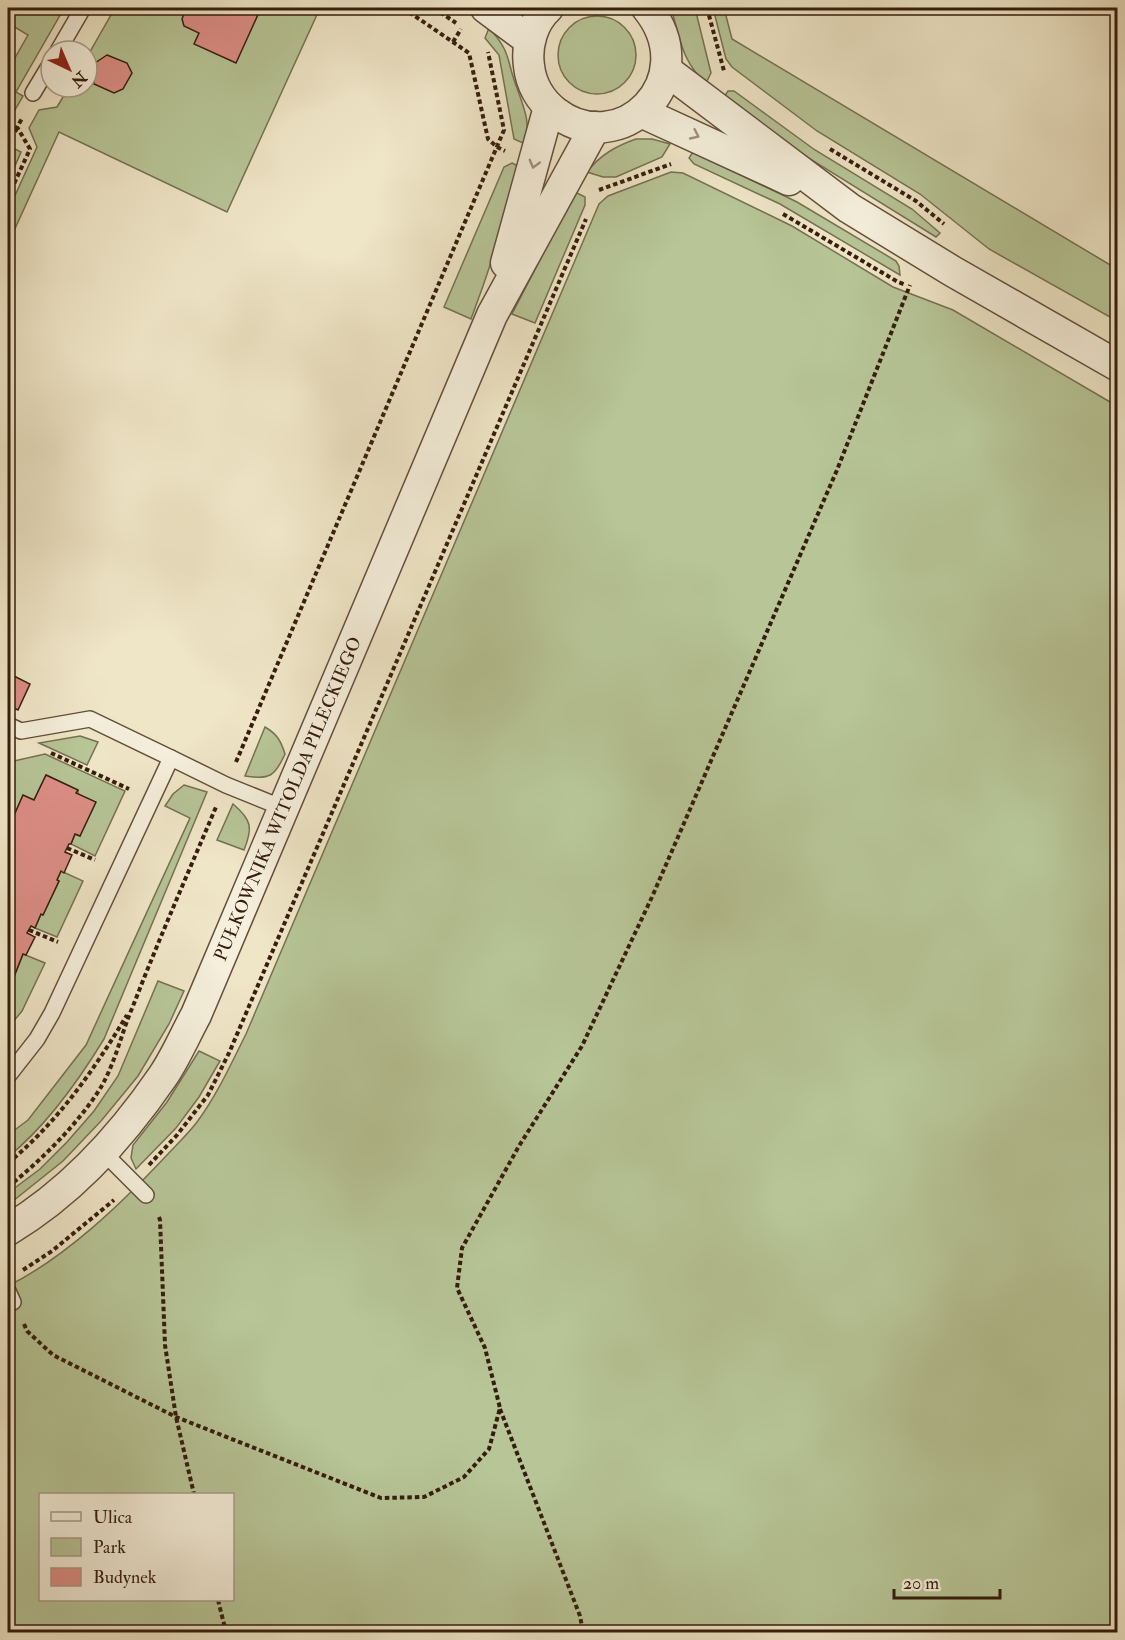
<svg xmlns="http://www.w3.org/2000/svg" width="1125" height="1640" viewBox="0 0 1125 1640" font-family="'IM FELL Double Pica',serif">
<rect width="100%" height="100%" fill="#efe6c7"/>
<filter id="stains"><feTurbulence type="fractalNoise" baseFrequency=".00333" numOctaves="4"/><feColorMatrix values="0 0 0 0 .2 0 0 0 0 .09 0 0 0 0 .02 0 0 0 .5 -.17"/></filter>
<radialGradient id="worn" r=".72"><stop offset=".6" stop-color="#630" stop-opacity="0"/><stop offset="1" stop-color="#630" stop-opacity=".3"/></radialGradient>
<g fill="#b7c597" stroke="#767152" stroke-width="1.5" fill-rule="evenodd">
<path d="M12,8h47l4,2 -47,82 7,4 -15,26v-52l20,-35 -20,-12v-4l6,-10z"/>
<path d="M115,8h205l-93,204 -168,-80 -51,112v-33l29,-64 -8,-19 10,-18 18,-3 12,-20h18v-30z"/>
<path d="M671,8h24l16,65 -5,10c-25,-22 -26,-46 -35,-75z"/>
<path d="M713,8h11l8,31 385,230v52l-128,-72 -69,-55 -103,-63 -85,-64 -6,-8z"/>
<circle cx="597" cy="55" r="39"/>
<path d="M489,28c23,25 17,32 28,60 7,20 14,35 8,56l-11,-5 -15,-84 -14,-17z"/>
<path d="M728,91h6l81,59 97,59 28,24 -4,4 -134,-83 -78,-57z"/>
<path d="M636,139h16l18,5 -8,13 -46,20h-13l-16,-5c13,-17 29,-26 49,-33z"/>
<path d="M15,149l6,3 -13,30v-20z"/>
<path d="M693,152l104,50 99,59 3,5 1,9 -120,-71 -86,-40 -5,-6z"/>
<path d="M512,163l6,3c-12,52 -28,103 -47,153l-27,-12 60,-140z"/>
<path d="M671,172l12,1 109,53 101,61 60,23 164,96v1226h-1109v-346c58,-29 113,-82 158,-130 10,-11 22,-22 31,-34 20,-27 34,-58 49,-88l353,-830 9,-8zM40,1494h192v106h-192z"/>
<path d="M575,192l10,5v8l-50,118 -23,-9z"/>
<path d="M265,727c12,7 16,14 20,27 -10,22 -15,26 -40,22z"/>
<path d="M80,736l18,6 -11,23 -48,-22z"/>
<path d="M45,754l80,37 -30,65 -24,-12 4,-10 5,2 -2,-46 -32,-15 -12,25 -11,-4 -15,33v-71l6,3z"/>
<path d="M184,785l23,7 -103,247c-25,41 -59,88 -96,118v-22l20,-15 58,-75 104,-227 -25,-12 8,-12z"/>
<path d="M233,804c19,16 20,24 11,46l-27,-10z"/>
<path d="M61,871l22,10 -26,56 -22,-9 6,-14 2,1 16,-34 -2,-1z"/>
<path d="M23,954l22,9 -23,48 -14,17v-36z"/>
<path d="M158,981l26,10 -15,33 -31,52 -37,45 -38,40 -55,44v-12l32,-24 27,-27 27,-31 24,-35z"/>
<path d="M199,1051l21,10 -21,36 -23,31 -40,41 -5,-11 2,-13 34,-43z"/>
</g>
<g fill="#dd8f87" stroke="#351d0d" stroke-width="1.5">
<path d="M190,8h71l-25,55 -42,-19 5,-11 -15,-7 -2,-7 3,-8z"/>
<path d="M107,55l20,8 5,10 -9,16 -9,4 -20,-9 -2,-14 3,-7z"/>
<path d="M8,673l22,11 -12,26 -10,-5z"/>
<path d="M46,775l32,15 -2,3 20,9 -16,34 -5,-2 -4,10h-2l-4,8 7,3 -8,18 -3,-2 -4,9 2,1 -16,34 -2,-1 -6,14 -4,-2 -4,7 8,4 -9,18 -3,-1 -15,38v-163l15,-34 11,5z"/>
</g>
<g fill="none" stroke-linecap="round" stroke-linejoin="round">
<defs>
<g id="service">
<path d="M58,51l25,-43"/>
<path d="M33,93l18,-30"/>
<path d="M8,725l13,6 69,-12 81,39 -119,255 -15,26 -29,37"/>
<path d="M171,758l55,27 57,23"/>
<path d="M103,1152l43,43"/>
<path d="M8,1291l5,11"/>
</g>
<g id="minor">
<path d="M486,8l43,32"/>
<path d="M548,8c-15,14 -22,37 -19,58 2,18 11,34 26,46 65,50 150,-32 92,-104"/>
<path d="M666,70l183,138 103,63 166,95"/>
<path d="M641,112l148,68"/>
<path d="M506,263l43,-156"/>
<path d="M8,1230c62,-37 114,-94 155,-154 13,-19 22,-41 33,-61l296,-700 103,-188"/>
</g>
</defs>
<use href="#service" stroke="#644f3c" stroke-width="18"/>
<use href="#minor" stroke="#644f3c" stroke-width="33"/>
<g stroke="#351d0d" stroke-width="4" stroke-dasharray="4.5 3" stroke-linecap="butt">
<path d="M403,8l66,45 19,86 9,8 8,4"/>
<path d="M434,8l22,15"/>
<path d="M707,8l17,63"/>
<path d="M453,42l8,-13"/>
<path d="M8,145l9,-17"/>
<path d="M830,149l86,52 28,23"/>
<path d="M599,190l72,-26"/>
<path d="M8,197l22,-48 -13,-22 6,-10"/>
<path d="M783,214l115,68 8,3"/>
<path d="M51,753l78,36"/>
<path d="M236,762l268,-632 -16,-78"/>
<path d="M67,848l28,12"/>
<path d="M29,930l29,12"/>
<path d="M8,1163c50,-41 86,-93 119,-148"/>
<path d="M149,1165l28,-30 31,-40 21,-42 357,-834"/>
<path d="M8,1187c33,-27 64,-57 88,-92 19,-28 24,-59 37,-89 26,-67 55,-133 83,-199"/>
<path d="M159,1217l1,3 5,125 11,72 18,77"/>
<path d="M23,1270l29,-19 62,-51"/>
<path d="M24,1324l3,7 26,24 123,62 205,81 43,-1 40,-20 25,-28 11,-41 -15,-60 -28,-60 5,-40 57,-102 63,-100 70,-149 185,-427 73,-185"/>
<path d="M500,1409l80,207 3,16"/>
<path d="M218,1600l8,32"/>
</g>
<use href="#service" stroke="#f5efdb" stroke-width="15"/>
<use href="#minor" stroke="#f5efdb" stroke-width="30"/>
</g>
<defs><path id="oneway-chevron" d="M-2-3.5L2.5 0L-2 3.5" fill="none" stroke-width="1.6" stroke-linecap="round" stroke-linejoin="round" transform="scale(1.5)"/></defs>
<g stroke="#9f907e">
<use href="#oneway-chevron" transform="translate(695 135) rotate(25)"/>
<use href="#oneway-chevron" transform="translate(534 164) rotate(105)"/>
</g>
<g text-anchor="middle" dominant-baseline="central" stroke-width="5" stroke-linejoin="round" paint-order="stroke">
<g font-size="18" fill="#351d0d" stroke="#f5efdb">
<text transform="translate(288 799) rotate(-67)">PUŁKOWNIKA WITOLDA PILECKIEGO</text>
</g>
</g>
<rect width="1125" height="1640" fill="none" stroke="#efe6c7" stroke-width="30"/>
<rect x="9" y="9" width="1107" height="1622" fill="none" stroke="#351d0d" stroke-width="3"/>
<rect x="15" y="15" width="1095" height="1610" fill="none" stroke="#351d0d" stroke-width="1.5"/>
<rect x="39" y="1493" width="195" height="108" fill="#f5efdb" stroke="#a89b89" stroke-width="1.5"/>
<rect x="51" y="1512" width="30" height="9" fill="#f5efdb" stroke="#a89b89" stroke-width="1.5"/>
<text x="93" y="1523" font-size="18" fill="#351d0d">Ulica</text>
<rect x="51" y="1538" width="30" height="18" fill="#b7c597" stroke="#a89b89" stroke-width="1.5"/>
<text x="93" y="1553" font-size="18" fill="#351d0d">Park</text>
<rect x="51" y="1568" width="30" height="18" fill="#dd8f87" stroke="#a89b89" stroke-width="1.5"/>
<text x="93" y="1583" font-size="18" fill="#351d0d">Budynek</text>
<g transform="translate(69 69) rotate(136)"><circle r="28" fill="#f5efdb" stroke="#a89b89" stroke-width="1.5"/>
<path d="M0-4.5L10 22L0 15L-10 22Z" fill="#8f2418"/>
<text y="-9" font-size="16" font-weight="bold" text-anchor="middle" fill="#351d0d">N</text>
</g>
<path d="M894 1589v9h106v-9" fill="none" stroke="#351d0d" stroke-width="3"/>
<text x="903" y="1589" font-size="18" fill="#351d0d" stroke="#f5efdb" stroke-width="4.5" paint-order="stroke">20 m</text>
<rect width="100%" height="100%" filter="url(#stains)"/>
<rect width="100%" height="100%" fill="url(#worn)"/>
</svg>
